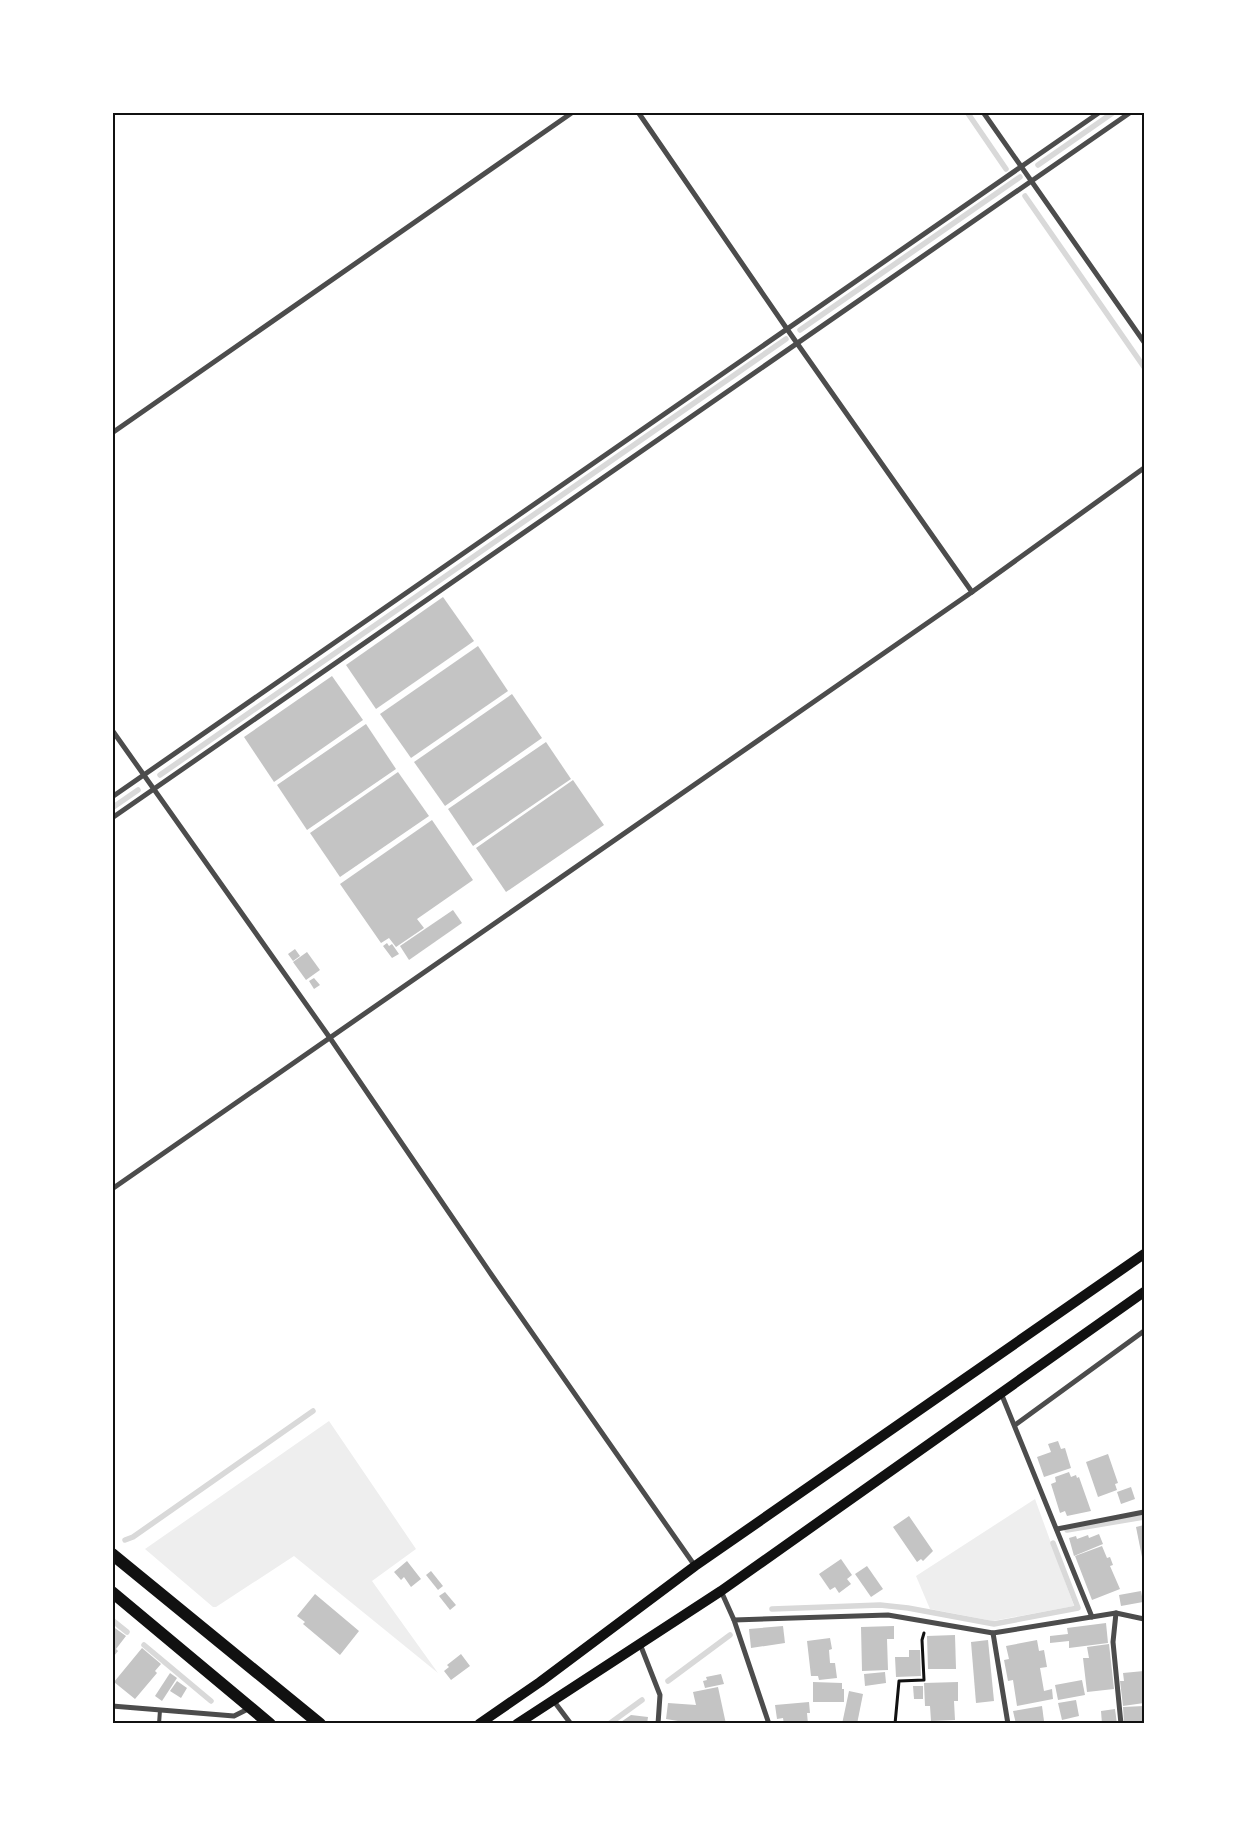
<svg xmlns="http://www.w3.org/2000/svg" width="1257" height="1836" viewBox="0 0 1257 1836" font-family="'Noto Serif',serif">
<rect width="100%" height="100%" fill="#fff"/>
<g fill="#eee">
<path d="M329,1421l87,128 -44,32 66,92 -144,-117 -78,51h-3l-68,-58z"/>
<path d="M1035,1499l39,107 -81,15 -63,-12 -14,-33z"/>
</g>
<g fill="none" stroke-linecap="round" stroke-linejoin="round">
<g stroke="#d9d9d9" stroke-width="5.5">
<path d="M967,112l39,57"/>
<path d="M1038,165l76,-53"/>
<path d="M1025,196l119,171"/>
<path d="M800,330l220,-153"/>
<path d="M160,775l626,-436"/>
<path d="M112,808l26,-18"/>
<path d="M1067,1530l77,-13"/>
<path d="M125,1540l8,-3 180,-126"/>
<path d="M772,1609l108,-4 28,3 86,16 84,-16 -25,-65"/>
<path d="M112,1620l15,12"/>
<path d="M144,1645l67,56"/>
<path d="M668,1681l62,-46"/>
<path d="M609,1724l33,-24"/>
</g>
</g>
<g fill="#c4c4c4">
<path d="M443,597l31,44 -98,68 -30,-44z"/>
<path d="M478,646l30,45 -97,67 -31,-44z"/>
<path d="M332,676l31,44 -89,62 -30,-45z"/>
<path d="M512,694l30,44 -97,68 -31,-44z"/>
<path d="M366,724l30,45 -89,61 -30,-45z"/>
<path d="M546,742l25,37 -98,67 -25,-37z"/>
<path d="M398,772l31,44 -89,61 -30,-44z"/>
<path d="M573,780l31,45 -98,67 -30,-44z"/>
<path d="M432,820l41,60 -56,39 7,9 -28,19 -7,-9 -8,5 -41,-59z"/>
<path d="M453,910l9,13 -53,37 -9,-14z"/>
<path d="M387,943l2,3 3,-2 7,10 -7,4 -9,-12z"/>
<path d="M295,949l5,7 -7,5 -5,-7z"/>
<path d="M307,952l13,18 -14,10 -13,-18z"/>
<path d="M314,978l6,7 -6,4 -5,-8z"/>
<path d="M1058,1441l3,8 4,-1 6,20 -27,9 -7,-20 14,-5 -3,-8z"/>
<path d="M1108,1454l10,29 -3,1 2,6 -19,7 -12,-35z"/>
<path d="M1069,1472l2,5 5,-2 1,3 2,-1 12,34 -24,5 -2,-5 -5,2 -9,-29 5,-2 -1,-5z"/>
<path d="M1131,1487l4,12 -14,5 -4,-12z"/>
<path d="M909,1516l24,35 -10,10 -2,-2 -4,3 -24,-35z"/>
<path d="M1144,1525v42l-8,-40z"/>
<path d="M1099,1534l4,10 -29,12 -5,-18 7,-2 1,3 11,-4 1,3z"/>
<path d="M1102,1546l5,12 3,-1 3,8 -3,1 10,23 -28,11 -17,-44z"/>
<path d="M841,1559l11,16 -5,4 4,5 -12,9 -4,-6 -5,3 -11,-16z"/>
<path d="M407,1561l14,18 -10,8 -7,-10 -3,3 -7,-8z"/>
<path d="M867,1566l16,23 -12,8 -16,-23z"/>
<path d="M431,1571l12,15 -5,4 -12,-15z"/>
<path d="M1141,1591l2,11 -22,4 -2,-11z"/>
<path d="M445,1592l11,13 -6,5 -11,-14z"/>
<path d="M315,1594l44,37 -19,24 -37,-31 2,-2 -8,-6z"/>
<path d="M1106,1623l2,20 -39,5v-7l-19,2v-7l18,-2 -1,-6z"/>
<path d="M112,1626l14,10 -10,13 2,2 -4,5 -2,-1z"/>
<path d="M783,1626l2,17 -34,5 -2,-19z"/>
<path d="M894,1626v13h-7l1,31 -26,1 -1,-44z"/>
<path d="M955,1635l1,34h-28l-1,-33z"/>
<path d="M830,1638l2,11 -3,1 1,13h5l2,15 -18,2 -1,-4h-7l-4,-35z"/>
<path d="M988,1640l6,61 -18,2 -5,-61z"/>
<path d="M1037,1640l2,11 5,-1 3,17 -7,1 4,23 8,-2 1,10 -36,7 -4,-26 -5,1 -4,-21 5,-1 -3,-13z"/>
<path d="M1109,1644l5,45 -27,3 -4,-34h6l-2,-11z"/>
<path d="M142,1648l19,16 -6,7 2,2 -22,26 -21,-17z"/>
<path d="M909,1650h11l1,26 -25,1 -1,-20h14z"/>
<path d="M461,1654l9,12 -19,14 -7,-9 5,-4 -2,-2z"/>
<path d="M1144,1671v32l-21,3 -3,-25h4l-1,-8z"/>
<path d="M885,1672l1,11 -21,3 -1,-12z"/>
<path d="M170,1673l7,5 -15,23 -7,-5z"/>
<path d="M721,1674l3,10 -19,4 -2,-7 4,-1 -1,-3z"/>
<path d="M1082,1680l3,15 -27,5 -3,-15z"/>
<path d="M177,1681l10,7 -6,10 -11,-7z"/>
<path d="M813,1682l29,1v6h2v13h-31z"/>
<path d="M958,1682v19h-4l1,19 -24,1 -1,-15h-5l-1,-23z"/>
<path d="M913,1686h10v13h-9z"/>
<path d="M718,1687l8,37h-30l-30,-5 2,-16 28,2 -3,-13z"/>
<path d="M849,1691l14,3 -6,30h-15z"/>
<path d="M1076,1700l3,16 -17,4 -4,-17z"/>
<path d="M809,1702l1,11h-3l1,11h-24l-1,-6 -6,1 -2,-14z"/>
<path d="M1042,1706l2,15 -13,3h-15l-3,-13z"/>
<path d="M1144,1706v18h-20l-1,-17z"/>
<path d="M1115,1709l2,15h-15l-1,-13z"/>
<path d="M631,1715l17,2 -1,7h-29z"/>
<path d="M667,1721l14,1 -1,2h-13z"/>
</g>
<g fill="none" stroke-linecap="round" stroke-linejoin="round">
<path stroke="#111" stroke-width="3" d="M895,1724l4,-43 25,-1 -2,-40 2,-7"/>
<path stroke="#4c4c4c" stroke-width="4" d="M159,1724l1,-14"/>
<g stroke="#4c4c4c" stroke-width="5">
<path d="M638,112l149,217 185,263"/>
<path d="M983,112l161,230"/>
<path d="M112,433l461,-321"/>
<path d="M112,730l218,308 163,239 202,289"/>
<path d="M112,797l988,-685"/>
<path d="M112,818l1019,-706"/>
<path d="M112,1189l860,-597 172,-124"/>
<path d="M1001,1393l91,224"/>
<path d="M1015,1425l129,-94"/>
<path d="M1057,1529l87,-17"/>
<path d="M721,1591l13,29 35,104"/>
<path d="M1116,1613l-3,29 8,82"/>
<path d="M734,1620l154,-5 105,18 123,-20 28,6"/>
<path d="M993,1633l15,91"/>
<path d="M640,1644l20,51 -2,29"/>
<path d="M553,1700l18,24"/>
<path d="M112,1706l122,10 16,-8"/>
</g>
<g stroke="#111" stroke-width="10">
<path d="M479,1724l61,-42 155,-116 449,-312"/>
<path d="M517,1724l204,-133 423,-299"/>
</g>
<g stroke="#111" stroke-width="12">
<path d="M112,1554l208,170"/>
<path d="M112,1592l158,132"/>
</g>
</g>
<rect width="1257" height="1836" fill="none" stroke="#ffffff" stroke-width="228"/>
<rect x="114" y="114" width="1029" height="1608" fill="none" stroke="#111" stroke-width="2"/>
</svg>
